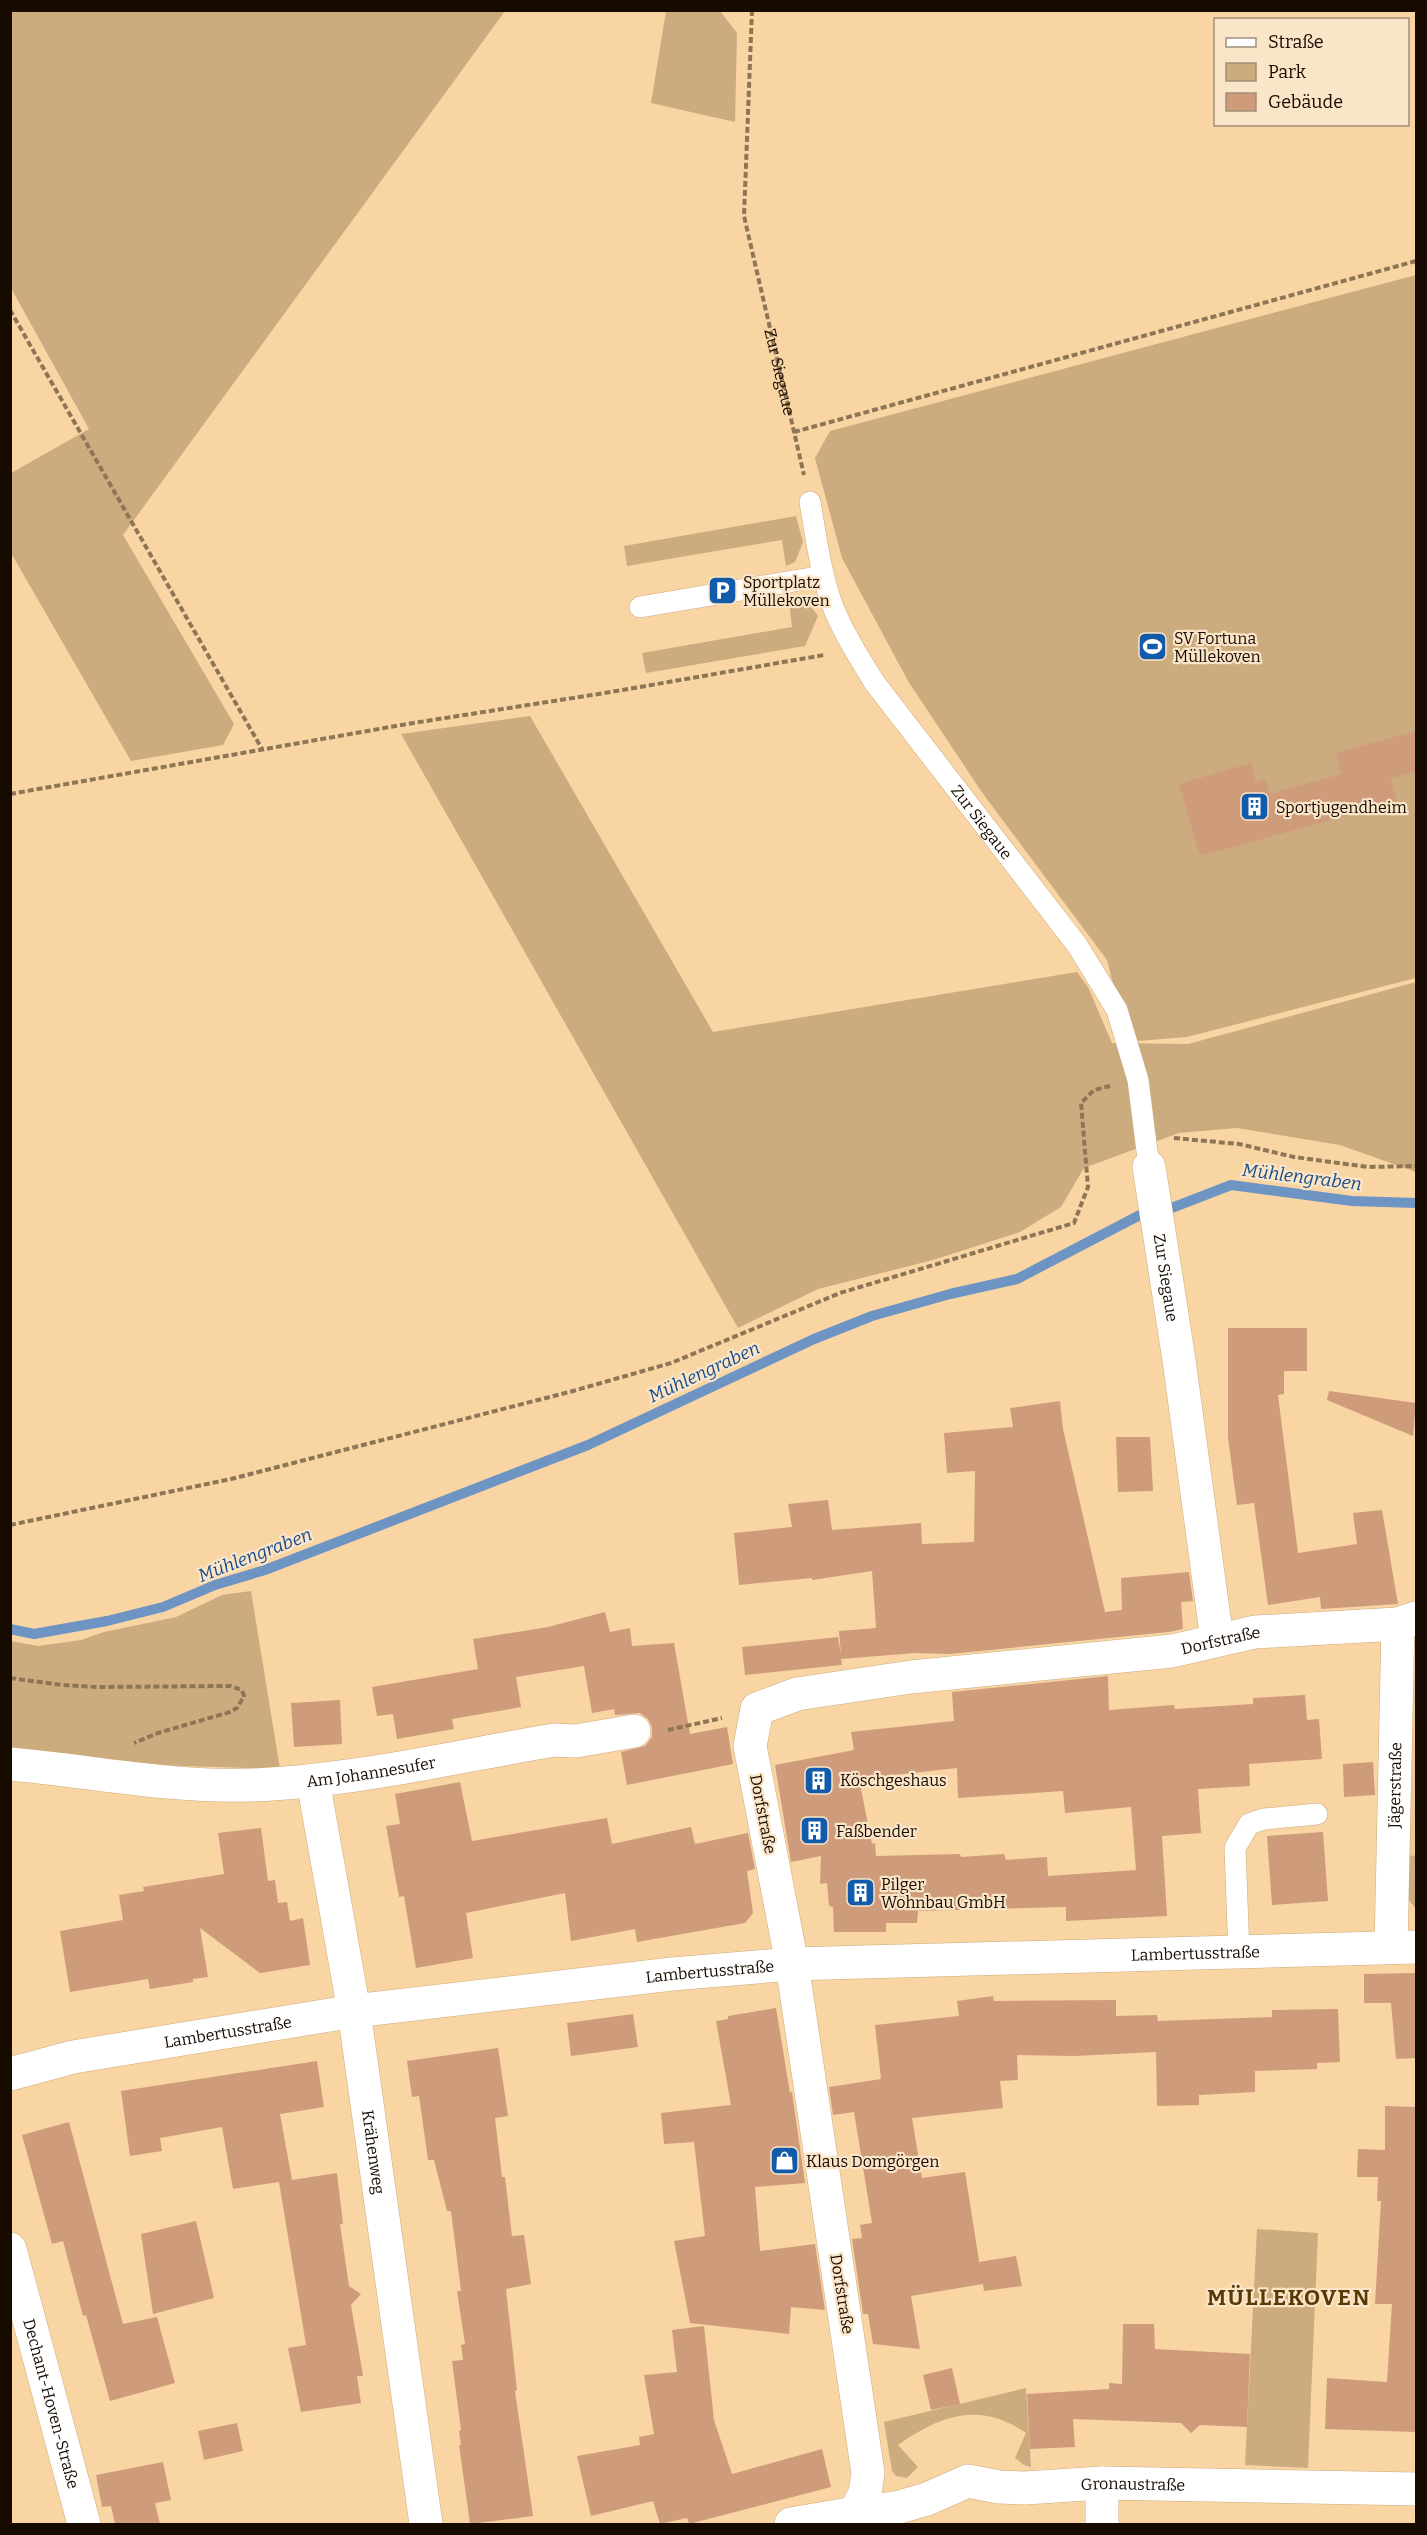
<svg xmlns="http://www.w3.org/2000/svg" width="1427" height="2535" viewBox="0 0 1427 2535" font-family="Bitter,serif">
<rect width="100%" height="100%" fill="#f9d5a4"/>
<path fill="#efc790" d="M1410,1681h6v175l-8,-1z"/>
<g fill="#ccab7f">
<path d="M10,11h495l-382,524 111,189 -11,21 -92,16 -120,-208v-80l78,-44 -78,-141z"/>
<path d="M666,11h54l17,22 -2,89 -84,-19z"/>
<path d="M1416,275v703l-229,59 -49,4 -26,-61 -5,-20 -126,-169 -73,-110 -66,-123 -27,-100 15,-27z"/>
<path d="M796,516l7,26 -8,20 -9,4 -4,-26 -155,26 -3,-20z"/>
<path d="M789,600c14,1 21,4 29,16l-13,30 -159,27 -4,-20 150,-26z"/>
<path d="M530,716l183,316 364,-60 11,15 24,56 76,1 228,-62v190l-76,-27 -103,-17 -58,5 -95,35 -23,39 -41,25 -87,28 -115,29 -80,39 -337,-594z"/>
<path d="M251,1591l29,178 -158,-5 -111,-13 -1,-110 28,5 43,-6 23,-8 72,-15 46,-22z"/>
<path d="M1408,1855l8,1v53l-9,-11z"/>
<path d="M1257,2229l61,4 -10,235 -63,-3z"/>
<path d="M1026,2388l5,79 -7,-2 -9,-7 11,-25c-46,-32 -85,-18 -128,12l20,22 -11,11 -11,-2 -4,-5 -8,-49z"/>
</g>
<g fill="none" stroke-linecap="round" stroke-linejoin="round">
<path stroke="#6e94c4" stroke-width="10" d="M10,1629l24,5 73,-13 56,-14 52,-22 50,-15 323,-125 226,-106 58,-23 78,-22 67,-15 123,-64 29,-6 62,-24 121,16 64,2"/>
</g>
<g fill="#ce9c7b" fill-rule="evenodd">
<path d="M1416,731v40l-25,7 6,24 -197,54 -21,-72 72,-21 5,19 10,-3 4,15 71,-20 -5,-21z"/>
<path d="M1228,1328h79v43h-23v23l-6,1 20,158 59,-9 -4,-31 29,-3 16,94 -77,5 -1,-12 -52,8 -14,-102 -17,2 -9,-67z"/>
<path d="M1329,1391l87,12 -3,33 -86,-36z"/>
<path d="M1060,1401l3,28 42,183 17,-2 -1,-32 68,-6 4,29 -12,1 2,27 -14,3 -219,22 -35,-1 -74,6 1,6 -97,10 -3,-28 96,-10 3,18 -2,-24 37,-3 -4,-57 -60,9v-2l-73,7 -5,-52 58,-6 -4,-23 40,-4 4,30 89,-7 1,21 52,-2 1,-71 -28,2 -3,-40 69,-6 -3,-19z"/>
<path d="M1116,1437h34l3,54 -35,1z"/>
<path d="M605,1612l5,20 20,-4 2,18 42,-3 16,91 37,-7 6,37 -106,21 -6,-33 24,-6 7,-9v-10l-4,-8 -8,-6 -25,2 -1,-6 -22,4 -8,-47 -68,11 5,30 -69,12 2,10 -57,10 -4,-25 -16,2 -5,-29 106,-18 -5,-30 75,-12z"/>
<path d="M1108,1676l1,34 65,-5 1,4 78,-5v-6l52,-3 2,25 12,-1 3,40 -73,5 1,22 -52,3 3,44 -39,3 5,80 -101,5v-14l-148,4 -1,12h-31v9h-52l-1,-25 -4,-1 -2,-23 -7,1 1,-28 -30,6 -16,-97 79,-15 -3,-18 103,-11 -2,-29zM957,1768l1,30 105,-7 2,22 66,-6 5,63 -88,6 -1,-19 -41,3 -2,-6 -43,3 -1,-3 -84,2 -1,-13 -3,1 -13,-65z"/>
<path d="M340,1700l2,44 -48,3 -3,-44z"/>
<path d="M1373,1762l2,33 -31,2 -1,-33z"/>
<path d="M460,1782l12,59 135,-23 5,26 79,-17 4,17 53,-11 7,36 -8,2 6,42 -8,10 -108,19 -2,-13 -64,12 -6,-48 -99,20 7,45 -57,10 -12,-72 -5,1 -13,-71 14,-2 -5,-30z"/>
<path d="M261,1828l7,53 7,-1 3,23 9,-1 3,19 13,-3 7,47 -50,8 -60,-45 8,49 -15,2v3l-43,7 -2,-10 -78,13 -10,-61 63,-11 -4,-25 25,-4 -1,-4 81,-13 -6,-41z"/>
<path d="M1323,1832l5,69 -56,4 -5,-69z"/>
<path d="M1416,1973v85l-20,1 -5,-56h-27v-29z"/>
<path d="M993,1996l1,5 122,-1v16l41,-1 1,6 114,-4v-7l66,-1 2,53 -23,1v6l-62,2v21l-56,3v10l-42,1 -1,-54 -82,4 -57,-1 1,25 -18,1 3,27 -91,10 10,60 43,-6 15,95 -1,-5 37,-6 6,30 -38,5 -1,-7 -72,12 9,53 -47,-5 -5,-30h-5l-11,-75 10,-1 -2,-13 12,-2 -18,-111 -21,3 -4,-28 52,-8 -6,-54 84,-9 -2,-15z"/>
<path d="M776,2008l14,85 2,-1 13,91 -50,4 5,64 55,-7 10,66 -34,-3 -2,27 -99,-11 -16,-82 31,-5 -11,-94 -30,2 -3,-31 70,-8 -15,-84 12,-2v-3z"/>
<path d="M633,2014l5,33 -67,9 -4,-33z"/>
<path d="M498,2048l10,68 -13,2 7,59h3l7,59 12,-1 7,49 -25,5 11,101 -2,1 18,125 -63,8 -11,-79h2l-2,-14 2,-1 -9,-69 11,-1 -2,-15 4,-1 -8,-53h4l-10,-80h-4l-13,-51h-6l-9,-64 -7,1 -5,-36z"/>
<path d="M317,2061l7,46 -44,7 12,66 45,-7 6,51h-3l9,62 12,8 -10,11 12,71h-6l4,27 -60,9 -13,-64 18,-3 -27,-163 -46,7 -11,-62 -62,11 2,13 -32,5 -9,-65z"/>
<path d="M1385,2106l31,1v325l-91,-3 2,-51 60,4 5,-78h-17l6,-103h-4l1,-24h-21l1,-28 27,1z"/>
<path d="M69,2122l54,202 34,-7 18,66 -65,18 -24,-86 -3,1 -20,-75 -11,3 -30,-109z"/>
<path d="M196,2221l18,77 -61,16 -12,-80z"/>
<path d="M1123,2324h31l1,25 95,5 -3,73 -47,-2 -9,8 -10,-10 -108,-4 2,28 -45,2 -3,-55 82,-5v-6l13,1z"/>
<path d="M704,2326l10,94 18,54 90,-25 9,38 -142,37 -2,-6 -27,6 -7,-23 -62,15 -14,-60 63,-11 -1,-8 15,-3 -10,-59 33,-3 -5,-42z"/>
<path d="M952,2368l8,36 -29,6 -8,-35z"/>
<path d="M237,2423l6,28 -39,9 -6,-29z"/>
<path d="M163,2462l8,38 -16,3 5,21h-45l-4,-18 -9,1 -6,-32z"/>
</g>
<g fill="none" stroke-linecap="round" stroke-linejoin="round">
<defs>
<g id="service">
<path id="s2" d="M810,502c6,34 10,69 22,102 10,27 27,53 42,78l203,263 40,65 21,70 11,87"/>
<path d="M640,607l183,-31"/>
<path d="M1239,1954l-4,-106 14,-24 15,-5 53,-5"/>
</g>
<g id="minor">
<path id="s3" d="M1149,1167l30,193 38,280"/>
<path id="s4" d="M10,1764c80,7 161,24 242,21 101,-4 202,-28 302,-45l22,1 58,-10"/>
<path id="s5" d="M313,1781l41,230 72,513"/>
<path id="s6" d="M1391,1947l7,-323"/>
<path id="s7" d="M10,2074l63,-17 281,-46 318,-37 120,-10 624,-17"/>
<path id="s8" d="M10,2249l74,275"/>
<path id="s9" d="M855,2513l41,-5 31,-9 41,-18 31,6 26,1 77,-5 314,6"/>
<path id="s10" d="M791,2524l64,-11 10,-20 3,-20 -76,-509 -42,-218 7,-37 40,-15 114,-17 261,-26 83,-19 143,-8 18,-6"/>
<path d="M1102,2524v-41"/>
</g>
</defs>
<use href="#service" stroke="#ceab7c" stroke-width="22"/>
<use href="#minor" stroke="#ceab7c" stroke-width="34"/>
<g stroke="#8e7556" stroke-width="4" stroke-dasharray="6 3" stroke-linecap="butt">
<path id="s1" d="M752,10l-8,206 60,259"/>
<path d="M10,310l252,439"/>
<path d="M794,432l622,-171"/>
<path d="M10,794l397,-70 204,-32 213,-37"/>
<path d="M1174,1138l65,6 55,13 74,10 48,-1"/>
<path d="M10,1525l221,-46 342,-88 98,-28 169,-70 234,-70 14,-36 -7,-84 13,-13 16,-4"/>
<path d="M10,1678l52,7 35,2 133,-1 12,4 2,6 -7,12 -7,4 -72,21 -24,10"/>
<path d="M668,1730l54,-12"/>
</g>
<use href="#service" stroke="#fff" stroke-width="21"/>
<use href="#minor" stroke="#fff" stroke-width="33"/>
</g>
<defs>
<symbol id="parking-square" viewBox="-11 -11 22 22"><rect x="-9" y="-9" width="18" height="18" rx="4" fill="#125baa" stroke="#fbe5c8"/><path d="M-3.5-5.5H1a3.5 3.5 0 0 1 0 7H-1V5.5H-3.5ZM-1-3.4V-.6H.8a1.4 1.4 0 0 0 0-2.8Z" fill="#fff"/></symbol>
<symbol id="stadium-square" viewBox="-11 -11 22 22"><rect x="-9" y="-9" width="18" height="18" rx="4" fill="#125baa" stroke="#fbe5c8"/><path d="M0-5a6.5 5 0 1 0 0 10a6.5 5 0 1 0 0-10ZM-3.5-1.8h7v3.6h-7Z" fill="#fff"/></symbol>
<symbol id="building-square" viewBox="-11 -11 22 22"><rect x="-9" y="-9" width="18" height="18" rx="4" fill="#125baa" stroke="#fbe5c8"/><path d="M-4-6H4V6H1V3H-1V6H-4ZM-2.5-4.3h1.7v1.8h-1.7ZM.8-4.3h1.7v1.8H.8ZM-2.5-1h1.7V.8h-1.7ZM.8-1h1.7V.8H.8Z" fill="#fff"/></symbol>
<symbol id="shop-square" viewBox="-11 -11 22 22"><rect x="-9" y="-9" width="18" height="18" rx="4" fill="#125baa" stroke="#fbe5c8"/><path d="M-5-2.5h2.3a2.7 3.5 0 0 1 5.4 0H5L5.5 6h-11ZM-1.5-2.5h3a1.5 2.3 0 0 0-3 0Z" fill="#fff"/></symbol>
</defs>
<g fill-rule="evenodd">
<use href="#parking-square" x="706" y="574" width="33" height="33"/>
<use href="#stadium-square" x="1136" y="630" width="33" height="33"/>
<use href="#building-square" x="1238" y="790" width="33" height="33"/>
<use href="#building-square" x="802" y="1764" width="33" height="33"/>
<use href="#building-square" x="798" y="1814" width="33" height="33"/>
<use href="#building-square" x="844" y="1876" width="33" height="33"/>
<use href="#shop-square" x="768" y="2144" width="33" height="33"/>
</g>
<g text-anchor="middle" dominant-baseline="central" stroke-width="4.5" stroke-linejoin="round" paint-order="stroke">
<g font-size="16" fill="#170b00" stroke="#fbe5c8">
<text stroke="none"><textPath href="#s1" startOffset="366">Zur Siegaue</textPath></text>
<text stroke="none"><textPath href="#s2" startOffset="370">Zur Siegaue</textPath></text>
<text stroke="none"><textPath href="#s3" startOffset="112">Zur Siegaue</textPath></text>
<text stroke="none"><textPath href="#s10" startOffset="1352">Dorfstraße</textPath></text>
<text stroke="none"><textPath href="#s4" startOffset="363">Am Johannesufer</textPath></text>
<text stroke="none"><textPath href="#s6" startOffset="162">Jägerstraße</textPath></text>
<text transform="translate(763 1814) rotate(79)">Dorfstraße</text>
<text stroke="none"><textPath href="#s7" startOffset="1194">Lambertusstraße</textPath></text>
<text stroke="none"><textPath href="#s7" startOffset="708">Lambertusstraße</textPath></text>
<text stroke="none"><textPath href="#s7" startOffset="222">Lambertusstraße</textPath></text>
<text stroke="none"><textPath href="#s5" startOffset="376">Krähenweg</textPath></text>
<text transform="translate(842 2294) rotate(81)">Dorfstraße</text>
<text stroke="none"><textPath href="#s8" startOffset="160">Dechant-Hoven-Straße</textPath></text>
<text stroke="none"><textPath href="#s9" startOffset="284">Gronaustraße</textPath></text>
</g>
<g font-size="16" fill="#170b00" stroke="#fbe5c8" text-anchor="start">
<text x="743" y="582">Sportplatz<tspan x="743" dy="18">Müllekoven</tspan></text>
<text x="1174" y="638">SV Fortuna<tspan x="1174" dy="18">Müllekoven</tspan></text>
<text x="1276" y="807">Sportjugendheim</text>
<text x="840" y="1780">Köschgeshaus</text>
<text x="836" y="1831">Faßbender</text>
<text x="881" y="1884">Pilger<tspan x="881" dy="18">Wohnbau GmbH</tspan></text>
<text x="806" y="2161">Klaus Domgörgen</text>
</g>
<g font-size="18" font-style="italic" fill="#184c89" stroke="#fbe5c8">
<text transform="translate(1302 1177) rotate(7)">Mühlengraben</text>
<text transform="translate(704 1372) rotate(-25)">Mühlengraben</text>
<text transform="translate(255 1555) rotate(-21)">Mühlengraben</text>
</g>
<g font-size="22" font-weight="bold" letter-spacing="1.5" fill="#583a06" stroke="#fbe5c8">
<text x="1289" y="2297">MÜLLEKOVEN</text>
</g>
</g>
<rect width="1427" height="2535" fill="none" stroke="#170b00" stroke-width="24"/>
<rect x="1214" y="18" width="195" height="108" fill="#fbe5c8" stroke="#a08e78" stroke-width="1.5"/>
<rect x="1226" y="38" width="30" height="9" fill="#ffffff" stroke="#a08e78" stroke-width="1.5"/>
<text x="1268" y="48" font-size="18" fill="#170b00">Straße</text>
<rect x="1226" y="63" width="30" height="18" fill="#ccab7f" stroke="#a08e78" stroke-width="1.5"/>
<text x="1268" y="78" font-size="18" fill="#170b00">Park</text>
<rect x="1226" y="93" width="30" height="18" fill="#ce9c7b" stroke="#a08e78" stroke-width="1.5"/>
<text x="1268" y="108" font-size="18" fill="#170b00">Gebäude</text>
</svg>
